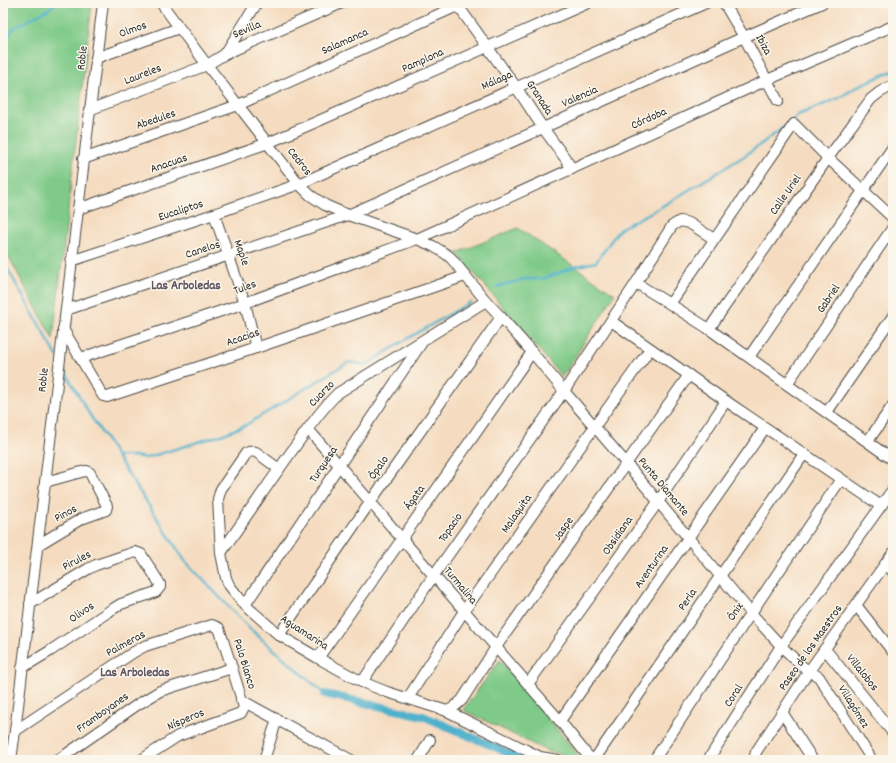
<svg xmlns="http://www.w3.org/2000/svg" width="896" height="763" viewBox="0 0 896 763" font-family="Dekko,sans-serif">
<rect width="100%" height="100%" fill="#fbf7ec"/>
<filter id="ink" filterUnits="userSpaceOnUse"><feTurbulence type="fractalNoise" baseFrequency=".025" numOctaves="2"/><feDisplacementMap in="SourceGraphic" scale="8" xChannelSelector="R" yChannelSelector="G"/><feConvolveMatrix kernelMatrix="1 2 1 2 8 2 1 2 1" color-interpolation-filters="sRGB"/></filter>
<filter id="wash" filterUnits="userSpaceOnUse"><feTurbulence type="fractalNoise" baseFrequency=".012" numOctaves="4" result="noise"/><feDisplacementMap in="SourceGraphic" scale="16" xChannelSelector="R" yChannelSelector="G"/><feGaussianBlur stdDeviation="0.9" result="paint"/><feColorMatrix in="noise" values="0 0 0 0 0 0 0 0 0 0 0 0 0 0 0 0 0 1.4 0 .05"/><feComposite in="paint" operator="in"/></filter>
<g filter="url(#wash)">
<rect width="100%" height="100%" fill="#f5dcc0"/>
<path fill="#e4d3f1" d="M3,726l3,1v26l17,4 3,3h-23z"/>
<g fill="#7fca88" stroke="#557a5a">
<path d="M3,3h89l-39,336 -50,-93z"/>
<path d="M518,228l97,66 -53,83 -105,-124z"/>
<path d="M500,660l82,100 -35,-9 -84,-41z"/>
</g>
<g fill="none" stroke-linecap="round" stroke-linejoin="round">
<g stroke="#4db0cc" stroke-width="2.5">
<path d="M3,50l1,-8 10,-14 33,-18 10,-7"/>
<path d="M3,261l54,95"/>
<path d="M496,287l29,-8h18l31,-12 22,-5 22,-31 5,-4 38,-20 85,-52 45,-33 7,-7 41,-17 21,-13 33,-14"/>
<path d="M62,366l26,46 97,149 64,67 76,66"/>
<path d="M117,456h18l11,2 75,-23 25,-10 103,-63 17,3 39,-25 66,-38"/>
</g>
<path stroke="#4db0cc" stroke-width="8" d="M325,694l98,22 74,32 25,12"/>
</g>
</g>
<g filter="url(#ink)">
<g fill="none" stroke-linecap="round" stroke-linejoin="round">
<defs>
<g id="minor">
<path d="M161,3l46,62 92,119 11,11 15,10 23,10 69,24 16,7 13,8 5,4 35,43 15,16 31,35 32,39 62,72 125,150 30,33 22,21 16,10 53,83"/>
<path d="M456,3l60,84 27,41 22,30 7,11"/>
<path d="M724,3l20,34 34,64"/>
<path d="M225,54l32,-51"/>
<path d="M96,58l83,-30"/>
<path d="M89,110l118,-45 18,-11 117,-51"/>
<path d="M83,159l155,-54 226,-102"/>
<path d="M78,209l190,-66 320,-140"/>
<path d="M214,214l31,89 11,45"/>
<path d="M71,261l143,-47 85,-30 407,-181"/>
<path d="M636,283l36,-57 8,-5 9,2 25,16"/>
<path d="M670,304l39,25 184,131"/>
<path d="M66,310l282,-95 195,-87 201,-91 78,-34"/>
<path d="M611,321l115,80 155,105"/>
<path d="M63,329l40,67 4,1 149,-49 209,-72"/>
<path d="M709,329l119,-171 43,-59 9,-7 13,-7"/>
<path d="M749,357l144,-210"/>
<path d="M81,358l164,-55 172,-64 350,-159 126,-54"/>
<path d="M787,384l106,-157"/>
<path d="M827,412l66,-96"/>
<path d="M308,429l94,110 158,182 28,35 6,4"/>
<path d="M868,441l25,-36"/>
<path d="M279,469l-23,-17c-4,-1 -6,-1 -10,1l-25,36 -3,10 3,54 5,25 3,7 16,20 34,30 39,23 44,24 25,10 60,19 6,-3 9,-8 34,-53 193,-272"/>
<path d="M38,545l43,-26 25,-9 1,-4 -17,-33 -3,-2h-2l-40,11"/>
<path d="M221,553c24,-35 48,-70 73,-105 14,-19 27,-39 44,-55l148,-92"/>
<path d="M886,563l7,9"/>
<path d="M245,605l176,-261"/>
<path d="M856,605l37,47"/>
<path d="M279,635l92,-134 130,-184"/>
<path d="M825,649l68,84"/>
<path d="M318,658l84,-119 130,-187"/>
<path d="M22,668l28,-17 61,-41 10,-6 35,-12 4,-5v-3l-19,-30 -6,-2 -39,13 -8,4 -58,35"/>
<path d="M362,682l72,-107 130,-184 72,-108 34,21 124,-180 34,34 65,60"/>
<path d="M528,684l130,-182 68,-101"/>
<path d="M408,698l56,-87 131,-185 55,-77"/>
<path d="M241,700l110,60"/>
<path d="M447,711l93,46 18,3"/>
<path d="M782,712l31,48"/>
<path d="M560,721l205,-293"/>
<path d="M15,731l119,-79 11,-6 67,-21 7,3 13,40 12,39 -3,6 -63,23 -37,24"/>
<path d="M11,760l4,-29 88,-728"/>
<path d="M58,760l79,-55 23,-14 72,-23"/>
<path d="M264,760l13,-41"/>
<path d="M418,760l12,-20"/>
<path d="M594,760l210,-306"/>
<path d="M654,760l97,-147 90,-134"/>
<path d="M708,760l73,-114 112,-157"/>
<path d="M755,760v-4l1,-4 53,-81 84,-118"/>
</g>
</defs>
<use href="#minor" stroke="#494641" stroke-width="12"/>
<use href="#minor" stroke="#fff" stroke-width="10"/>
</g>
</g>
<g text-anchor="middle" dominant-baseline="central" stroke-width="3" stroke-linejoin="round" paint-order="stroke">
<g font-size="12" fill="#2b2b2b" stroke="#fbf7ec">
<text transform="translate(133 30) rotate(-20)">Olmos</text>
<text transform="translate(247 30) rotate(-23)">Sevilla</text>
<text transform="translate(345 42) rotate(-24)">Salamanca</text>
<text transform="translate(763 45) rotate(62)">Ibiza</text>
<text transform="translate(83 58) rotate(-83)">Roble</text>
<text transform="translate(423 61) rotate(-24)">Pamplona</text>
<text transform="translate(143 75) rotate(-21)">Laureles</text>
<text transform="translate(497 81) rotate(-24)">Málaga</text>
<text transform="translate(580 97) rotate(-24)">Valencia</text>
<text transform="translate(539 98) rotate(57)">Granada</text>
<text transform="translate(649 119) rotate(-24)">Córdoba</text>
<text transform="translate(156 120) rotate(-19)">Abedules</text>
<text transform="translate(299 162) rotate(52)">Cedros</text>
<text transform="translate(169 164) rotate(-19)">Anacuas</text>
<text transform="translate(786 195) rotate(-55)">Calle Uriel</text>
<text transform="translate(181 211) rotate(-18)">Eucaliptos</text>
<text transform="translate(203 250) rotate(-18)">Canelos</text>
<text transform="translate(241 253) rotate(71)">Maple</text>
<text transform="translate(245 288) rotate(-20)">Tules</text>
<text transform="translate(829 299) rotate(-56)">Gabriel</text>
<text transform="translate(243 338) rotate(-19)">Acacias</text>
<text transform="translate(44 380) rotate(-83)">Roble</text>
<text transform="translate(322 394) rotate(-46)">Cuarzo</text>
<text transform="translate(324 465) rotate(-56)">Turquesa</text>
<text transform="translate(379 468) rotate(-55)">Ópalo</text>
<text transform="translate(663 487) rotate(50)">Punta Diamante</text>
<text transform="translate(415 498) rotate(-55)">Ágata</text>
<text transform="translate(66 514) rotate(-28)">Pinos</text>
<text transform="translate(517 514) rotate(-55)">Malaquita</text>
<text transform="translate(451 528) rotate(-55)">Topacio</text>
<text transform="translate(564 529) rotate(-55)">Jaspe</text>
<text transform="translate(618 536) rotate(-55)">Obsidiana</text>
<text transform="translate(77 561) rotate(-28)">Pirules</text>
<text transform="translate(652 567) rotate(-55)">Aventurina</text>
<text transform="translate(460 586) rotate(50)">Turmalina</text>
<text transform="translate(688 600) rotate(-55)">Perla</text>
<text transform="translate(736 612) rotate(-56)">Ónix</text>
<text transform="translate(82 613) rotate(-34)">Olivos</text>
<text transform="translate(304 633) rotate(33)">Aguamarina</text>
<text transform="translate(126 644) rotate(-28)">Palmeras</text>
<text transform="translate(811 648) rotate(-55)">Paseo de los Maestros</text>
<text transform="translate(244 664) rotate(73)">Palo Blanco</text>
<text transform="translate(862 673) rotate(51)">Villalobos</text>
<text transform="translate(734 696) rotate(-57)">Coral</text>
<text transform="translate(853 707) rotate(58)">Villagómez</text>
<text transform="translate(103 713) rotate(-35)">Framboyanes</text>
<text transform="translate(186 720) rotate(-23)">Nísperos</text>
</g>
<g font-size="13" font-weight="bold" fill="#605562" stroke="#fbf7ec">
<text x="186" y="286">Las Arboledas</text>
<text x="135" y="673">Las Arboledas</text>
</g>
</g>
<rect width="896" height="763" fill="none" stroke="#fbf7ec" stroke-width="16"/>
</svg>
